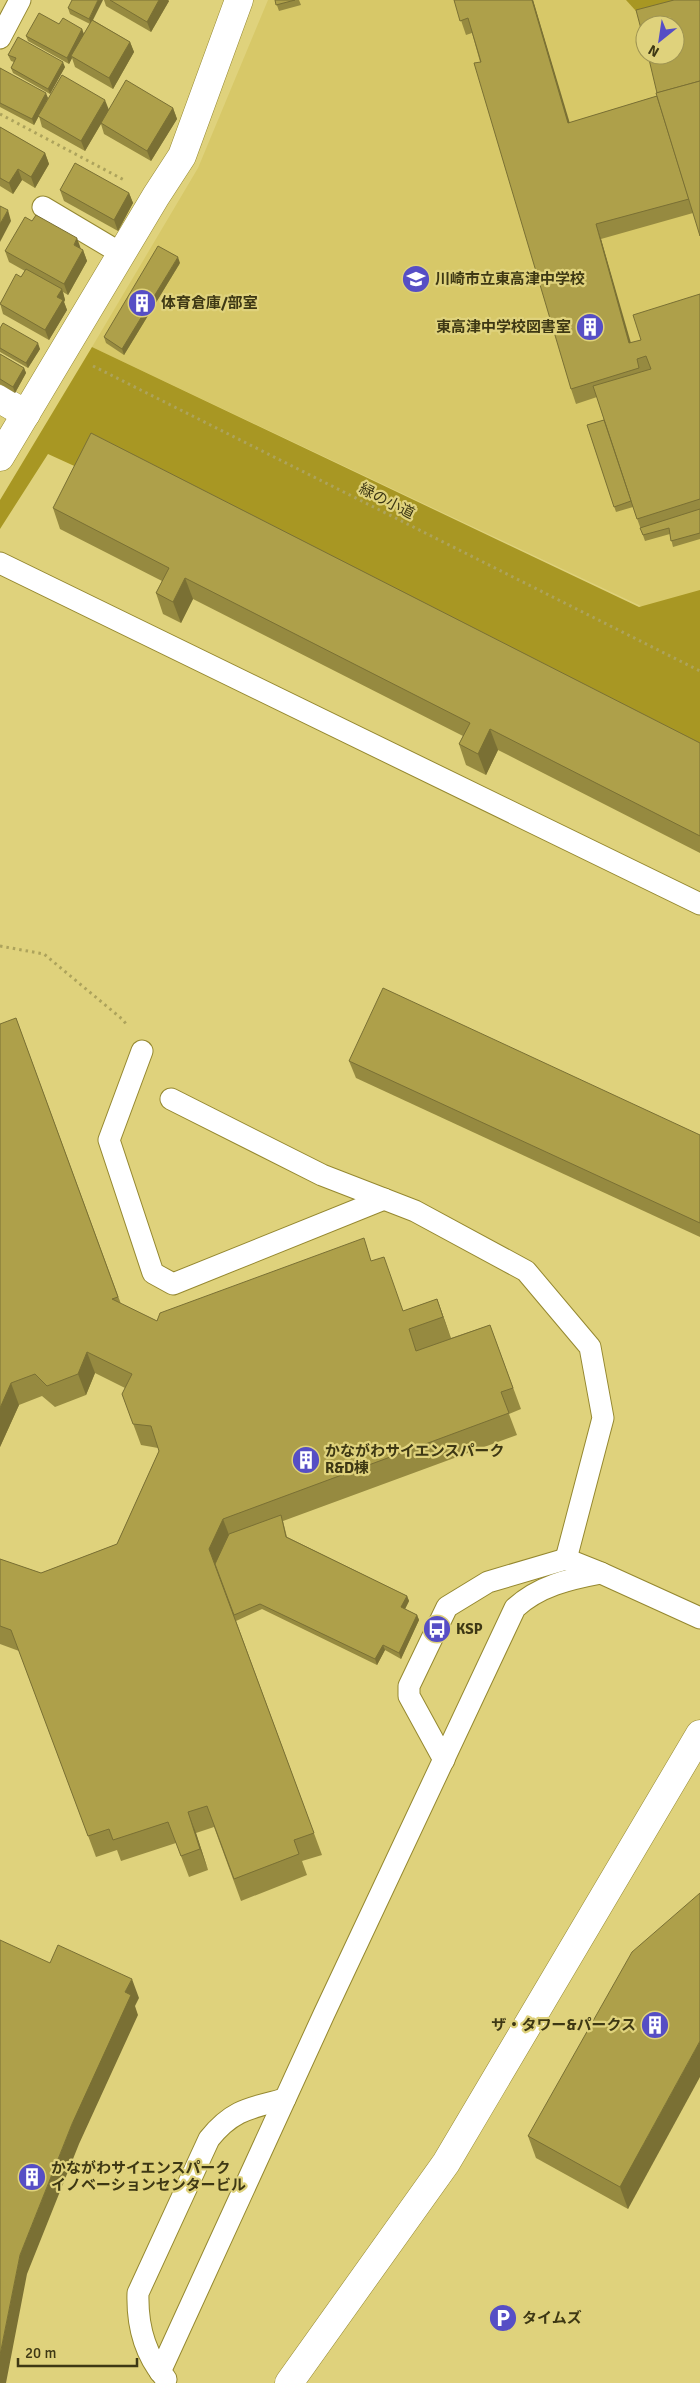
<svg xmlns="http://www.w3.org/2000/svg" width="700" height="2383" viewBox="0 0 700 2383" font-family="Signika,'Noto Sans JP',sans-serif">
<rect width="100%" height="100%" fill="#dfd27c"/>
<path fill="#d7c868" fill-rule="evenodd" d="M268,0h432v634l-608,-287 106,-179zM645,25h30v30h-30z"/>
<g fill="#a89723">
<path d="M626,0h53l-43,11z"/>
<path d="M92,347l547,260 61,-17v161l-652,-297 -48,75v-29z"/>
</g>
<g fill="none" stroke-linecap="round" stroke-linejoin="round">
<defs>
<g id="service">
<path d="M0,38l20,-38"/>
<path d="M43,207l79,47"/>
<path d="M0,563l700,341"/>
<path d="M142,1051l-33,89 44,133 20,11 211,-85"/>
<path d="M171,1099l151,76 93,36 111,60 64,76 13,71 -37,141"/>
<path d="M444,1760l-35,-64v-10l38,-79 41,-25 78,-23 35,14 99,45"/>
<path d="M160,2372l164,-358 191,-406c24,-22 54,-29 86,-35"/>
<path d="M166,2379c-22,-25 -29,-54 -28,-86l71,-154c24,-30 42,-31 76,-40"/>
</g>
<g id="minor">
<path d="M0,399l26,15"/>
<path d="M0,457l156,-261 26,-40 57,-156"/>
</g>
<path id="tertiary" d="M289,2383l157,-220 254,-429"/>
</defs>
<use href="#service" stroke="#958830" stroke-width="23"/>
<use href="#minor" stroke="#958830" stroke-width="29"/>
<use href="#tertiary" stroke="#958830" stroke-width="29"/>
<g stroke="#ada35c" stroke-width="3" stroke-dasharray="2.5 4" stroke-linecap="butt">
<path d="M0,114l126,67"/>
<path d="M93,366l607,305"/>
<path d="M0,946l44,8 78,65 5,6"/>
</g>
<use href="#service" stroke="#fff" stroke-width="21"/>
<use href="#minor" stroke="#fff" stroke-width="28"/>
<use href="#tertiary" stroke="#fff" stroke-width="28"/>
</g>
<g fill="#968a40">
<path d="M104,0h64l1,1 -18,31 -45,-26z"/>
<path d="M275,0h24l2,5 -22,6z"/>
<path d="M454,0h79l36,123 88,-27 36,117 -92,26 29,104 11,-3 59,-46v245l-27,8 -3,-13 -25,7 -12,-34 -17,5 -29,-87 17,-5 -7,-23 -21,7 -5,-15 -99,-356 -6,2z"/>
<path d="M68,8l25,12 37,22 4,10 -21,37 -38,-22 -3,-9 -3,6 -41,-23 -2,-5 33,-12 23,5 2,5 6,-10 -20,-10z"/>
<path d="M8,55l57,12 -15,27 -37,-21 -2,-5 3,-6 -3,-1z"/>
<path d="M0,68l48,30 -6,12h66l65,-2 4,11 -26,42 -47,-27 -3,-10 -16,27 -43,-24 -3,-11 -5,9 -34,-18z"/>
<path d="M0,127l45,26 4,11 -14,24 -13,-8 -9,14 -13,-8z"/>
<path d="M60,190l69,3 4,10 -15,28 -54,-30z"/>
<path d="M81,249l2,1 4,11 -19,34 -5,-3 2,8 -1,2 3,8 -18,30 -46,-26 -3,-11 21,-26 4,-6 -16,-9 -4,-11z"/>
<path d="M180,263l-56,92 -18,-12 -2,-6z"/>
<path d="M0,328l40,21 -12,19 -28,-16z"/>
<path d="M0,354l24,14 2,5 -11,20 -15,-9z"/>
<path d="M53,508l647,235v110l-202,-103 -12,25 -20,-10 -7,-21 4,-8 -270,-137 -12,24 -18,-9 -7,-21 6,-12 -102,-52z"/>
<path d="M16,1018l105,286 36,17 215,-60 31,50 34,-12 14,39 39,-13 31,84 -12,5 8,21 -234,86 4,16 120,59 2,5 -4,8 12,6 2,5 -18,39 -16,-9 -8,15 -115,-56 -26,12 86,234 -20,6 5,14 -66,26 -27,-74 -18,6 12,37 -19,7 -13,-34 -55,18 -4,-11 -21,7 -77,-206 -19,-7v-85l41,14 76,-29 42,-93 -1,-3 -17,-3 -19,-51 3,-6 -30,-15 -9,22 -31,12 -13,-11 -23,9 -19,42z"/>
<path d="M349,1061l351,74v102l-344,-159z"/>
<path d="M700,1893l-72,316 -92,-51 -8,-22z"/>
</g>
<g fill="#7a7034">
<path d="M98,0h5l-12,24 -2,-5z"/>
<path d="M159,0h9l1,1 -18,31 -4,-10z"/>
<path d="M532,0h1l41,137 -6,-14z"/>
<path d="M82,29l2,6 -13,21 1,2 -3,6 -2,-6z"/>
<path d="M130,42l4,10 -21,37 -4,-11z"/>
<path d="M63,62l2,5 -15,27 -2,-5z"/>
<path d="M46,93l2,5 -14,27 -2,-6z"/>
<path d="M105,100l4,10 -24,41 -4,-10z"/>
<path d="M173,108l4,11 -26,42 -4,-10z"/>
<path d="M45,153l4,11 -14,24 -4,-11z"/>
<path d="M18,169l4,11 -9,14 -4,-11z"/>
<path d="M129,193l4,10 -15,28 -4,-11z"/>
<path d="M8,210l3,11 -11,21v-18z"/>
<path d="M596,224l5,15 34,118 -6,-14z"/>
<path d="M77,238l4,11 -7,-4z"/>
<path d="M83,250l4,11 -19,34 -4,-11z"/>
<path d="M178,257l2,6 -56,92 -2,-6z"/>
<path d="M62,289l3,11 -1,2 3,8 -18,30 -4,-10 12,-33z"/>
<path d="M38,343l2,6 -12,19 -2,-5z"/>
<path d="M24,368l2,5 -11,20 -2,-6z"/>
<path d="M185,578l8,21 -12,24 -8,-21z"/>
<path d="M490,729l8,21 -12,25 -8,-21z"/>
<path d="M437,1299l8,22 6,18 -8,-22z"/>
<path d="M87,1352l8,21 -9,22 -8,-21z"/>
<path d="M11,1383l8,22 -19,42v-39z"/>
<path d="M223,1519l8,21 -14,30 -8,-21z"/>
<path d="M407,1596l2,5 -6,12 -2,-6z"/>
<path d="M417,1615l2,5 -18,39 -2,-6z"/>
<path d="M383,1645l2,5 -8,15 -2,-6z"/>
<path d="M188,1812l8,21 12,37 -8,-21z"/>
<path d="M132,1979l7,19 -4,8 3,9 -59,129 -52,130 -21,109h-6v-28l20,-100 52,-131 53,-132z"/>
<path d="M700,2041v36l-72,132 -8,-22z"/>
</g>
<g fill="#aea04a" stroke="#7a7034">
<path d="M72,0h26l-9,19 -21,-11z"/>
<path d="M110,0h49l-12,22z"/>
<path d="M275,0h20l-19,5z"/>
<path d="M454,0h78l36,123 89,-27 32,103 -93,25 33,119 12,-3 -8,-25 67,-21v205l-63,20 -44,-133 58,-17 -5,-13 -9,3 2,9 -68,21 -97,-326 7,-1 -13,-44 -8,3z"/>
<path d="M674,0h26v81l-43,12 -9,-38h27v-30h-30v19l-9,-34z"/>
<path d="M39,13l20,11 4,-6 19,11 -15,29 -41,-22z"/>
<path d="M92,20l38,22 -21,36 -38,-22z"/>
<path d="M18,37l45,25 -15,27 -37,-21 5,-10 -8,-3z"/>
<path d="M0,68l46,25 -14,26 -32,-16z"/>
<path d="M62,75l43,25 -24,41 -43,-25z"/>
<path d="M126,80l47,28 -26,43 -46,-28z"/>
<path d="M700,81v155l-44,-143z"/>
<path d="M0,127l45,26 -14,24 -13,-8 -9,14 -9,-5z"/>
<path d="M75,163l54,30 -15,27 -54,-30z"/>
<path d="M0,206l8,4 -8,14z"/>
<path d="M36,215l41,23 -3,7 9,5 -19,34 -59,-33 20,-34 7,4z"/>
<path d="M158,246l20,11 -56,92 -18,-12z"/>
<path d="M26,269l36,20 -5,8 6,3 -18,30 -45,-26 16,-30 5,3z"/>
<path d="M3,323l35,20 -12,20 -26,-15v-20z"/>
<path d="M0,354l24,14 -11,19 -13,-8z"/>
<path d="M604,420l27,81 -17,6 -27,-82z"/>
<path d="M91,433l609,310v93l-210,-107 -12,25 -19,-10 11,-21 -285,-145 -12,24 -17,-9 13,-25 -116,-60z"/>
<path d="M700,509v24l-29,8 -2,-13 -26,7 -3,-7z"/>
<path d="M383,988l317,147v88l-351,-162z"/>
<path d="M16,1018l102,279 -6,2 45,22 3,-8 204,-75 7,23 13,-4 19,54 34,-12 6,18 -34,12 7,22 74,-26 23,63 -12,4 8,21 -286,106 -14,30 105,284 -20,7 5,14 -65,25 -27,-73 -19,6 12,37 -19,7 -13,-34 -55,18 -4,-11 -21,7 -77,-206 -11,-4v-67l41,14 76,-29 42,-93 -8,-25 -18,-2 -11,-30 10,-20 -45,-22 -9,22 -31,12 -12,-12 -24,9 -11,25v-384z"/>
<path d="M281,1515l5,22 121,59 -6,11 16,8 -18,38 -16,-8 -8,14 -115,-55 -26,11 -19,-51 14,-30z"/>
<path d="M700,1893v148l-80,146 -92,-51 104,-184z"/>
<path d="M0,1940l50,23 8,-18 74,34 -7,13 6,3 -59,129 -52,131 -20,100z"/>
</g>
<defs>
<symbol id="school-disc" viewBox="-11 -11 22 22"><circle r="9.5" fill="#564ec5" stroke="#dfd27c"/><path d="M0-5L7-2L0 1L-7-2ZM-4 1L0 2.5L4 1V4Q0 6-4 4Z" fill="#fff"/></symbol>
<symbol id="building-disc" viewBox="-11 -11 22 22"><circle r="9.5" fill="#564ec5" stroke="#dfd27c"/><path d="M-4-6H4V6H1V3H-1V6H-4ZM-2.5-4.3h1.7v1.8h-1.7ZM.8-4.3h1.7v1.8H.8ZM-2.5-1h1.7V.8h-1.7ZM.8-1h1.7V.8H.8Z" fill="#fff"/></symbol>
<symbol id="bus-disc" viewBox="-11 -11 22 22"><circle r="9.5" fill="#564ec5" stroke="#dfd27c"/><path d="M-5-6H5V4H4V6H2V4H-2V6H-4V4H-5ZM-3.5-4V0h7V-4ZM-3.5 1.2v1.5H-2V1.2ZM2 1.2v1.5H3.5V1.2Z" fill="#fff"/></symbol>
<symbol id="parking-disc" viewBox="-11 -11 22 22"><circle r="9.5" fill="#564ec5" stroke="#dfd27c"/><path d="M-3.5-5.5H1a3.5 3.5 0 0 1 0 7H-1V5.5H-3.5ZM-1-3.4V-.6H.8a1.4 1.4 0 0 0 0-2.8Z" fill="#fff"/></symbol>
</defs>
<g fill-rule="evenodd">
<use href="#school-disc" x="400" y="263" width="32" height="32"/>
<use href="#building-disc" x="126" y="287" width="32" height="32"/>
<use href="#building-disc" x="574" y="311" width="32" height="32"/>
<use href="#building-disc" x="290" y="1444" width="32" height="32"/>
<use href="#bus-disc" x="421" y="1613" width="32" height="32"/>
<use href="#building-disc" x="639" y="2009" width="32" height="32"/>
<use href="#building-disc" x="16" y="2161" width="32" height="32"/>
<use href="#parking-disc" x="487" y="2302" width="32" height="32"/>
</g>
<g text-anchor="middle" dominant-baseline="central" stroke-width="4.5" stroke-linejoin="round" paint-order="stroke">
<g font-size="15" font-weight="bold" fill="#3e3814" stroke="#dfd27c" text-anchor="start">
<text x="435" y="279">川崎市立東高津中学校</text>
<text x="161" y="303">体育倉庫/部室</text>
<text x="571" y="327" text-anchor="end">東高津中学校図書室</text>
<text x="325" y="1451">かながわサイエンスパーク<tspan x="325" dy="17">R&amp;D棟</tspan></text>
<text x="456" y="1629">KSP</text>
<text x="636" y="2025" text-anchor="end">ザ・タワー&amp;パークス</text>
<text x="51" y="2168">かながわサイエンスパーク<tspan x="51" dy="17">イノベーションセンタービル</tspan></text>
<text x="522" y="2318">タイムズ</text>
</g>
<g font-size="15" fill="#3e3814" stroke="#dfd27c">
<text transform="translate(387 501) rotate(27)">緑の小道</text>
</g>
</g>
<g transform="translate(660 40) rotate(210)"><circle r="24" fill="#dfd27c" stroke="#9f9452"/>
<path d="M0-4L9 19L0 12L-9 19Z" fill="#564ec5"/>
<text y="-8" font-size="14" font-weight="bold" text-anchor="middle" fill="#3e3814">N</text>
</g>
<path d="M18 2358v8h119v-8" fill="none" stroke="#3e3814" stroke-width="2.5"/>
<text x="25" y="2358" font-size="15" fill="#3e3814" stroke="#dfd27c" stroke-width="4" paint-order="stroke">20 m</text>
</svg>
